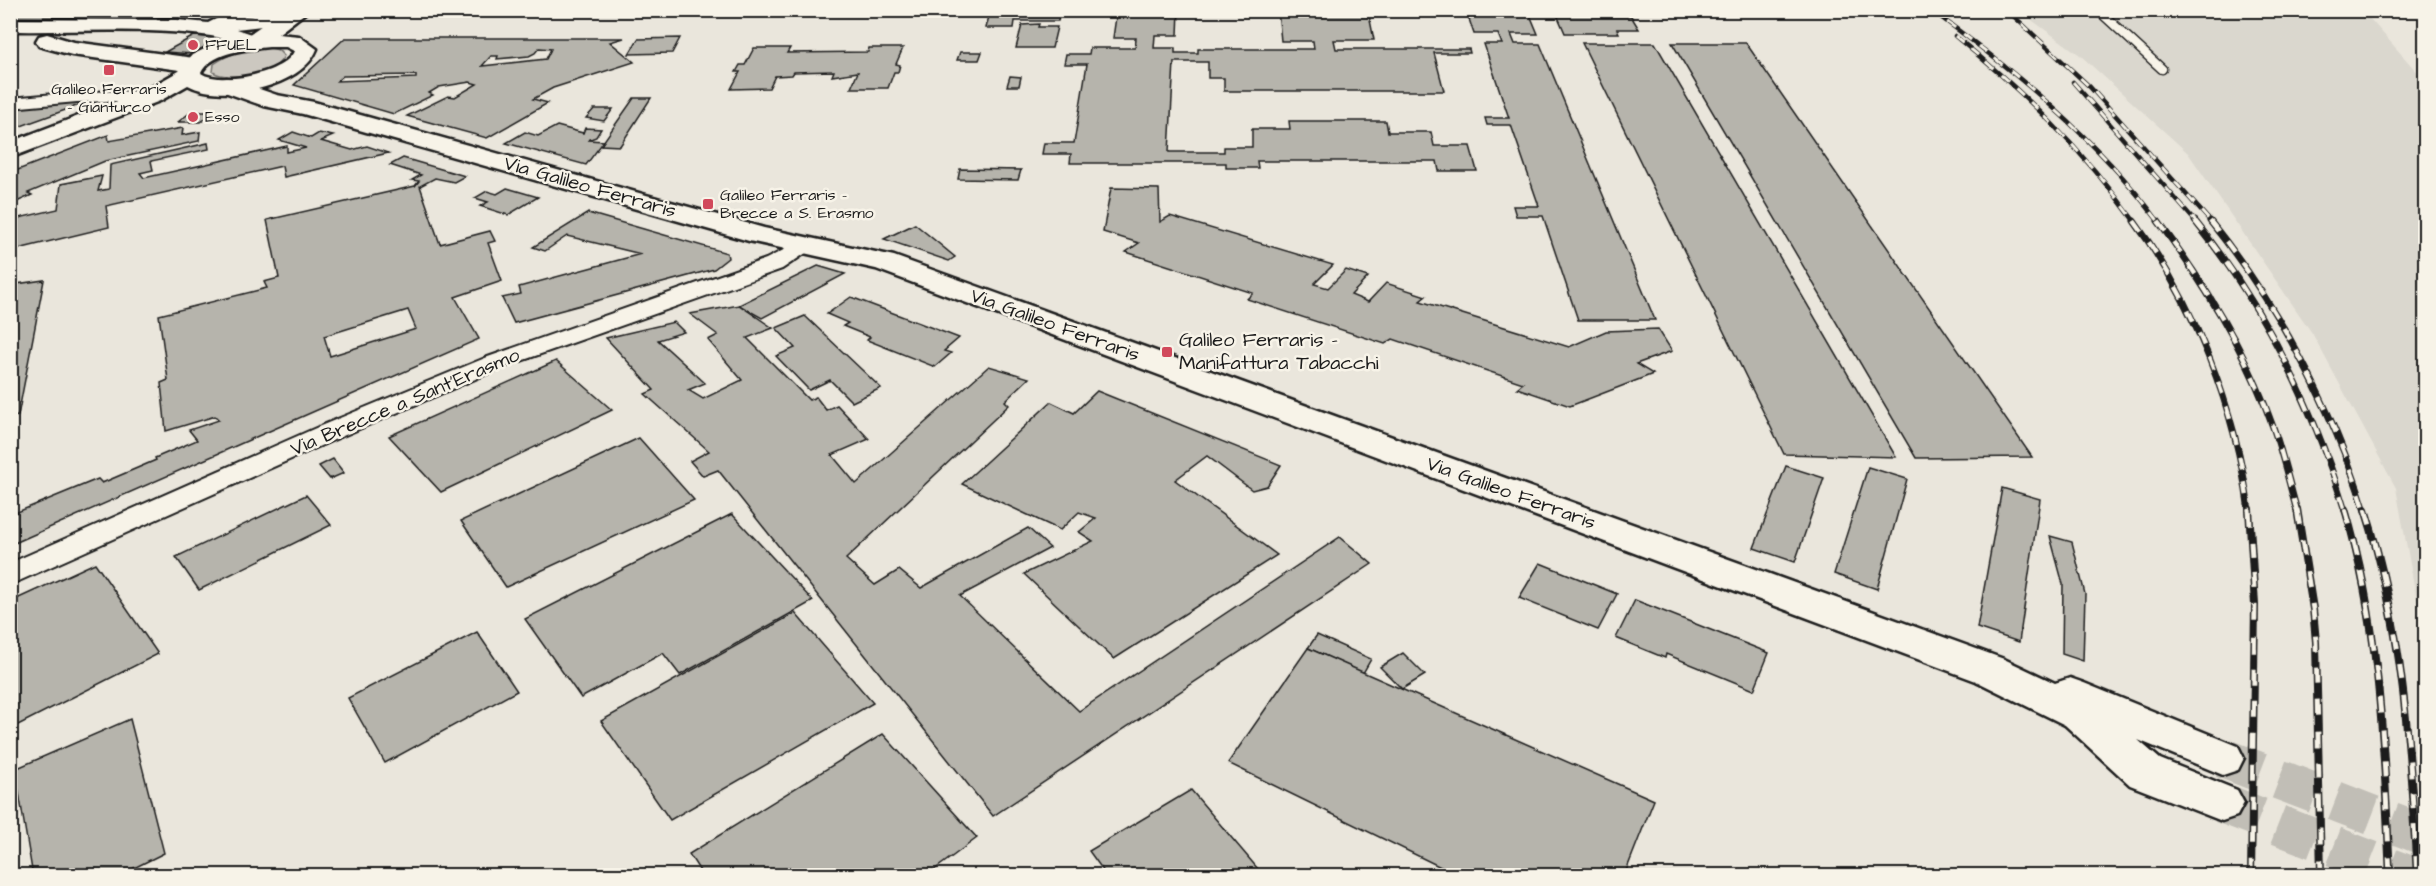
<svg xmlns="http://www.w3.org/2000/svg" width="2436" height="886" viewBox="0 0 2436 886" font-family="'Architects Daughter',sans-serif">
<rect width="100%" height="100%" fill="#eae6dc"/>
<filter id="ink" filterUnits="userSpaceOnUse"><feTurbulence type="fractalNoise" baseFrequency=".0167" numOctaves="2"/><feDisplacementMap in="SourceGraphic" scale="12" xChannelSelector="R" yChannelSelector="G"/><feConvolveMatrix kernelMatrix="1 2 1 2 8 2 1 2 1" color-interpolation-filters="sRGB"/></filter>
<g filter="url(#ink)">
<path fill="#dad7ce" d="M2019,11h344l62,70v564l-29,-157 -84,-155 -124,-180 -108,-98z"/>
<g fill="#ccc8c0" stroke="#74726e" stroke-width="1.5">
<path d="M338,11v-1l192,1 -3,4h-194z"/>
<path d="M271,48l7,2 6,6c-10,20 -54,26 -71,16l1,-8c16,-12 36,-16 57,-16z"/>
</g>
<g fill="#b6b4ac" stroke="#1c1c1c" stroke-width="1.5" fill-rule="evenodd">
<path d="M23,10h234l-9,7 -236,1z"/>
<path d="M973,10h87l-2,11h-43l-1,7h-28l3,-12h-18z"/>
<path d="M1117,10h62l-1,25h-23l-1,13h21v5h23v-4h116l-1,-8h-32l-3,-31h90l6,30h-40l2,9h133l1,4h-36l10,38h-220v-13h-16v-16h-34l-5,90h55v-5h28v-18h38l-1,-8h97l2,11h43l3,14h36l7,25h-38l-2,-10h-180l1,7h-32v-5h-156l1,-9h-29l2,-11h30l13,-79h-23l2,-10h23l1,-6h45l1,-10h-23z"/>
<path d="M1466,10h62l10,24h-27l4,10h25l115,276h-77l-35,-104h-27l-3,-10h26l-28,-81h-24l-2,-7h24l-25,-74h18l-4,-10h-24z"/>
<path d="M1555,10h75l-19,1 3,5h17l8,13h-22l2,4h-54z"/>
<path d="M1039,24l-1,3h19l-5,21h-36l6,-23z"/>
<path d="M194,36l27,2 -28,16 -28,-2z"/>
<path d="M345,38h279l-14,4 24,20 -81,26 -20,11 15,4 -61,35 -80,-22 41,-20 7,1 22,-13 -7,-2 -31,5 -10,6 4,2 -39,19 -100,-29zM539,48l12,1 -5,10 -64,7 9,-10h7l-1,3 32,-3 6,-3zM416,75v3l-79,3 6,-5z"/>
<path d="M680,38l-8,15 -43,1 9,-15z"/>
<path d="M1582,43h73l241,414 -112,-3z"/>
<path d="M1672,43h74l286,414 -116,1z"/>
<path d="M754,48h36l-3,5 81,-1 1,-4h34l-7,16 4,1 -2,7h-4l-6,16h-37l7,-16 -26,4 2,-5 -40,1 -2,3 -17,1 -6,12 -38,1 9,-17h-4l4,-7h5z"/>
<path d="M960,52h22l-3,8h-22z"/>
<path d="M1010,76l11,1 -2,9h-12z"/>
<path d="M634,98h17l-31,48 -19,-1z"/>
<path d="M77,101l5,3 -72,26v-22z"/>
<path d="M594,109h19l-9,12 -18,-3z"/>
<path d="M191,112h23l-13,10h-23z"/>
<path d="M557,126l26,7 2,-5 16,1 -5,8 -8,3 16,1 -18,24 -80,-22 19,-11 13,4z"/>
<path d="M183,128l-1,7 18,-3 -1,9 -94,20 -77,32 4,2 -22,10v-32l98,-38 1,6z"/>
<path d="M293,132l18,6 8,-5 14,3 -12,5 31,9 15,-4 21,7 -104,24 -2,-11 -176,40 3,21 -99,24v-31l48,-11 3,-25 41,-8 -4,15 11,-2 1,-24 98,-22 1,6 -58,12 2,9 -13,3 4,5 143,-32v6l19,-4 -27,-8z"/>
<path d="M403,158l62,18 -11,6 -19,-4 -15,8 20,58 50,-13 5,10 -7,2 14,38 -47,16 24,42 -469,206v-30l88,-36 4,4 54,-23 -1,-2 42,-18 -8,-10 30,-10 -4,-4 -49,15 -5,-48 7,-3 -9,-65 108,-27 -3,-6 15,-4 -12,-58 148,-34 4,-5 -7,-1 9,-5 -31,-10zM408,310l8,19 -86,27 -6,-20z"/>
<path d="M960,169l61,1 -3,10 -60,-1z"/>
<path d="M507,188l31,9 -30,18 -28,-9 8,-4 -13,-4 12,-7 10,3z"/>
<path d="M1111,188l48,1 1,33 10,-6 163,49 -19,19 14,4 18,-18 22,7 -17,18 17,7 18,-19 40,13 -6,5 149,46 37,-16 52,-2 14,22 -36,13 17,10 -83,32 -53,-18 6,-5 -130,-44 -8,5 -138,-45 6,-6 -127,-41 13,-9 -36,-11z"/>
<path d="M588,213l139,40 1,5 -14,11 -200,54 -12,-25 19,-4 -2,-7 122,-33 -74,-18 -22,15 -12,-4z"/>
<path d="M915,224l40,33 -6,4 -65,-22z"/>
<path d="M818,266l27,8 -83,44 -23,-13z"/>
<path d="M44,280l-26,136 -8,2v-133z"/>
<path d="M851,297l108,41 -15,13 7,2 -16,14 -68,-27 3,-3 -27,-11 5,-3 -21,-9z"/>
<path d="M739,305l34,23 -26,10 62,62 7,-3 10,13 11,-5 32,34 -37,16 24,29 133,-118 40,12 -24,23 4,4 -163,154 29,26 24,-15 22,18 107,-60 22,20 -90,48 119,115 261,-174 32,27 -379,252 -275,-346 -15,6 -13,-15 19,-10 -64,-57 9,-4 -48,-52 68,-16 10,10 -26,8 47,43 -17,7 15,9 39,-19 -34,-40 10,-5 -28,-21z"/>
<path d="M805,316l76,72 -29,14 -22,-22 -21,10 -33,-34 19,-8 -19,-20z"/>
<path d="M556,361l56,49 -171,82 -52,-56z"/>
<path d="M1097,391l184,74 -14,21 -15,4 -45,-34 -32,24 102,75 -163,104 -90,-85 69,-33 -14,-9 17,-14 -17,-6 -19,18 -98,-46 89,-82 23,11z"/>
<path d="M639,438l55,62 -188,87 -45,-66z"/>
<path d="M333,459l11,14 -14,6 -11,-13z"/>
<path d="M1786,466l38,12 -29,84 -41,-14z"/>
<path d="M1868,467l39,12 -30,110 -43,-15z"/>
<path d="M2002,488l38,11 -21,143 -42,-14z"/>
<path d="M306,495l25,30 -132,65 -23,-33z"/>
<path d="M732,514l81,87 -133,74 -17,-22 -82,45 -56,-79z"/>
<path d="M2050,536l22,6 13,52 -2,67 -21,-7 1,-70z"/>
<path d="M95,563l63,91 -148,75v-127z"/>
<path d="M1540,563l77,31 -19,36 -79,-32z"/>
<path d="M1635,600l134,53 -15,37 -88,-36 -1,4 -49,-20z"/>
<path d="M795,613l78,90 -203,117 -69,-99z"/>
<path d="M477,632l40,59 -132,72 -37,-65z"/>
<path d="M1317,635l54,24 -8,14 -55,-25z"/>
<path d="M1308,648l346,152 -30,76h-165l-231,-113z"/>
<path d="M1403,653l22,22 -23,14 -22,-22z"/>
<path d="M130,719l34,134 -46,23h-85l-18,-107z"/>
<path d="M883,734l94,104 -51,38h-223l-14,-22z"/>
<path d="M1191,790l73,86h-157l-18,-25z"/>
</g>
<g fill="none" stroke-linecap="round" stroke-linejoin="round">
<g stroke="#c1beb6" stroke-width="40" stroke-dasharray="40 20" stroke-linecap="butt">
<path d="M2223,758l203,78"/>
<path d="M2222,803l188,73"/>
</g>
<defs>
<path id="service" d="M2098,10l64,59"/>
<g id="minor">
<path d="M152,91l9,5 -3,4 -81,2 -67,6v-10l67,-6z"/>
<path d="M805,239l7,2 4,4 -4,4 -30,20 -281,99 -165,71 -326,146v-22l308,-136 167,-69 281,-99z"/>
</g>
<g id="secondary">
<path d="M266,10h30l-3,4 -31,12 -26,3 24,8 3,5 -3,5c-17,4 -33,-9 -49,-11 -66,-9 -134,-4 -201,-5v-12l167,1 31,3 10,-5 34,-2z"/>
<path d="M47,34l27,8 120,16 8,2 3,5 -3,5 -8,2 -122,-17 -33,-9 -3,-5 3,-5z"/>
<path d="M227,78l50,17 37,7 450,126 130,28 1110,403 51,24 15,-5 14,5 154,63 6,12 -6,12 -15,5 -85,-35 22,19 77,31 7,13 -7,13 -15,5 -92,-36 -65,-60 -89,-44 -1100,-412 -127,-28 -446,-127 -39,-8 -45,-16 -3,-5 3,-5z"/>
</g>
<path id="primary" d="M284,10h25l-31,24 21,2 18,13c-14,38 -95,55 -129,36l-28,16 -150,57v-16l134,-51 35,-20 13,-16 23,-11 30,-7zM269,47h17l8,4c-9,23 -74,35 -93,22 10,-21 48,-24 68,-26z"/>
</defs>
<use href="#service" stroke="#1c1c1c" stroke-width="11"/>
<use href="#minor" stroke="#1c1c1c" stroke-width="4"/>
<use href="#secondary" stroke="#1c1c1c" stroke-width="5"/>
<use href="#primary" stroke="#1c1c1c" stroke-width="5"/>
<use href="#service" stroke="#f7f3e8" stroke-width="8"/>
<use href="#minor" fill="#f7f3e8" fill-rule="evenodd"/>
<use href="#secondary" fill="#f7f3e8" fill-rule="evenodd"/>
<use href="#primary" fill="#f7f3e8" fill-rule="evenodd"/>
<defs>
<g id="rail-far2">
<path d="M1931,10c85,62 165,128 228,212"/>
<path d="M2007,10l83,77 121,135"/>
<path d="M1955,36c70,57 127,113 180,186"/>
<path d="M2073,82l123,140"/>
</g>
<g id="rail-far1">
<path d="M2134,221c61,83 102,188 115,290"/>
<path d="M2158,221c47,63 89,132 115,206 10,28 16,56 24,84"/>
<path d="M2195,221c69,86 118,184 150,290"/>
<path d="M2210,221c68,84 122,186 155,290"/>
</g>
<g id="rail">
<path d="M2249,509l6,96 -4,271"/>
<path d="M2297,509l16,100 3,33 5,234"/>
<path d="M2345,509c36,120 39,244 45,367"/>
<path d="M2365,509c39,122 45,241 52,367"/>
</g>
</defs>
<use href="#rail-far2" stroke="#1c1c1c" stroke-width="4.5"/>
<use href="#rail-far1" stroke="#1c1c1c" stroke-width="7"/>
<use href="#rail" stroke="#1c1c1c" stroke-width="8"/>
<use href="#rail-far2" stroke="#f7f3e8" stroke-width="3" stroke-dasharray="10" stroke-linecap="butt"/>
<use href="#rail-far1" stroke="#f7f3e8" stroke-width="4.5" stroke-dasharray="13" stroke-linecap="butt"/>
<use href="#rail" stroke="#f7f3e8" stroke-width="5" stroke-dasharray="16" stroke-linecap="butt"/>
</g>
</g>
<g fill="#d1495b" stroke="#f7f3e8" stroke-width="2">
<circle cx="193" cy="45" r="6"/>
<rect x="103" y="64" width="12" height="12" rx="3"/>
<circle cx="193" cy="117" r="6"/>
<rect x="702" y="198" width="12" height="12" rx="3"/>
<rect x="1161" y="346" width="12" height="12" rx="3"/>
</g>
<g text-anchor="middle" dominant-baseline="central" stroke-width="5" stroke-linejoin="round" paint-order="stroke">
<g font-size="16" fill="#1c1c1c" stroke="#f7f3e8" text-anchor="start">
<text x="205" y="45">FFUEL</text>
<text x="109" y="89" text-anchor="middle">Galileo Ferraris<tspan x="109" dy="18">- Gianturco</tspan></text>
<text x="205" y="117">Esso</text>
<text x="720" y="195">Galileo Ferraris -<tspan x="720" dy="18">Brecce a S. Erasmo</tspan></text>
</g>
<g font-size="20" fill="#1c1c1c" stroke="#f7f3e8">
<text transform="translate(590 187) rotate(16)">Via Galileo Ferraris</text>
<text transform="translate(1055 325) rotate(20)">Via Galileo Ferraris</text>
<text transform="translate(405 402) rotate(-23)">Via Brecce a Sant'Erasmo</text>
<text transform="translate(1511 493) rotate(20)">Via Galileo Ferraris</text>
</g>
<g font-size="20" fill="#1c1c1c" stroke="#f7f3e8" text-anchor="start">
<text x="1179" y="340">Galileo Ferraris -<tspan x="1179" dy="23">Manifattura Tabacchi</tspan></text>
</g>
</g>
<rect width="2436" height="886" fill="none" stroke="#f7f3e8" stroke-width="36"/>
<rect x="18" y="18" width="2400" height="850" fill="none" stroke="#1c1c1c" stroke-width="2" filter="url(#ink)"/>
</svg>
